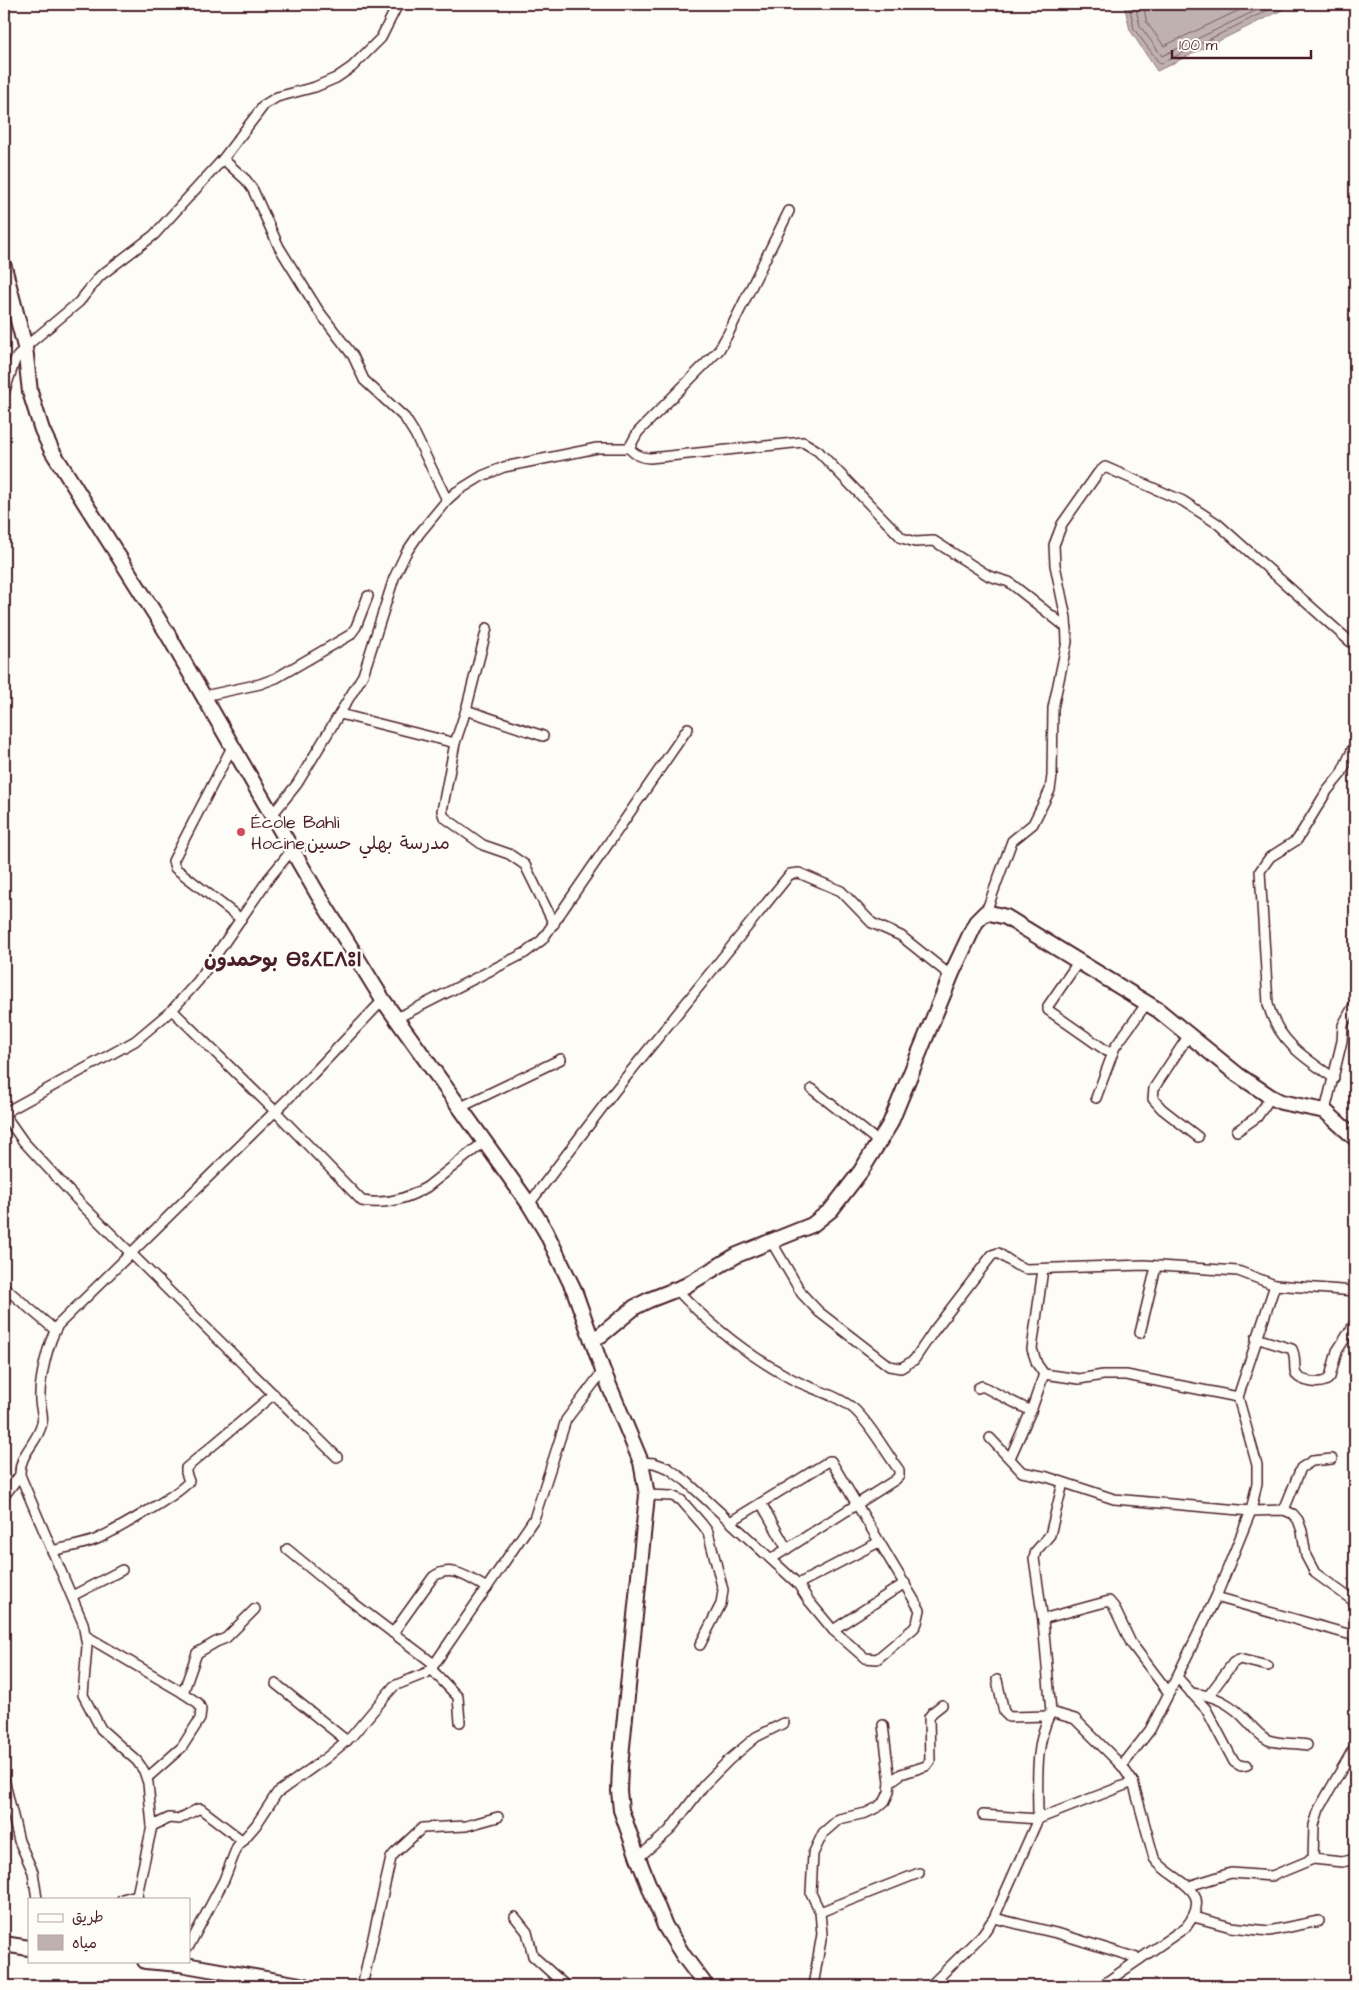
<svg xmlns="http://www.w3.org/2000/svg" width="1359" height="1990" viewBox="0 0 1359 1990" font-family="'Architects Daughter','Playpen Sans Arabic','Noto Sans Tifinagh',sans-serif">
<rect width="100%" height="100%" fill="#fdfcf7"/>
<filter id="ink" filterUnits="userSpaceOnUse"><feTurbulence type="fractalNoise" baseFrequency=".02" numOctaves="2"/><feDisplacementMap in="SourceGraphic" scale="10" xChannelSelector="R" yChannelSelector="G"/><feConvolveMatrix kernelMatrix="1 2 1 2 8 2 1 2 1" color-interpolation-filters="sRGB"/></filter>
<g filter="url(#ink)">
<path fill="#c0b1b1" stroke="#91777b" d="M1124,4h162l-4,6 -125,61 -27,-41z"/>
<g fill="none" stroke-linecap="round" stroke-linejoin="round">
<g stroke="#795961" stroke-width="1">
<path d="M1129,4l5,25 26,35 120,-60"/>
<path d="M1135,4l5,22 22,30 107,-52"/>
<path d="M1143,4l4,19 17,23 88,-42"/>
</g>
<defs>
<g id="street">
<path d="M223,159l23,21 7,10 26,57 39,63 35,46 11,24 41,38 10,16 32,66"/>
<path d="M4,393l11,-33 10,-13 54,-45 21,-26 54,-41 69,-76 41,-54 13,-8 38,-10 21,-9 16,-11 29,-29 17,-34"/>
<path d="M629,448l9,-16 81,-82 10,-18 60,-121"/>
<path d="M487,628l-21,82 -11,33 -13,68 2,6 39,28 26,9 16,11 29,59"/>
<path d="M204,696l56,-12 16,-6 74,-43 6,-8 12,-31"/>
<path d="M466,710l77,26"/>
<path d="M340,714l115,29"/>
<path d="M232,747l-59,114 2,7 66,51"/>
<path d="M272,815l25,-31 66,-109 31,-97 12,-25 13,-19 28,-34 9,-8 26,-16 22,-9 93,-19h32c5,6 13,10 21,10l153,-16 15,9 84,87 13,4 19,-1 55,35 20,6 58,46"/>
<path d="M986,912l26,-71 21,-17 17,-34 2,-14 1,-68 14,-66 -1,-24 -11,-53 -1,-20 8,-21 36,-51 7,-6 78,34 35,23 137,122"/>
<path d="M1079,961l-31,45v4l63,44"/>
<path d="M172,1010l102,100 88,91c23,4 45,-2 65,-14l57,-45"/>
<path d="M395,1019l130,-66 17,-13 146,-212"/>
<path d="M1189,1035l-35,53 -1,11 9,10 36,28"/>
<path d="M1334,1078c-30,-20 -57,-38 -66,-74l-8,-133 10,-14 27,-17 30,-49 14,-17 14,-30"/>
<path d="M812,1089l68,54"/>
<path d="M1096,1098l19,-51 32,-44"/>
<path d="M459,1108l102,-49"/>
<path d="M1325,1111l17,-70 1,-16 12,-22"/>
<path d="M4,1113l131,-72 37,-31 26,-29 71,-103 23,-28"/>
<path d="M4,1114l19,27 59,64 255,252"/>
<path d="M1237,1131l20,-14 14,-20"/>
<path d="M529,1204l85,-112 176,-218 9,-1 42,18 31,32 29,13 50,40"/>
<path d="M771,1241l31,53 17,18 70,54 12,2 13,-8 19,-28 59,-77 6,-2 18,12 10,4 118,-4 94,6 37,14 80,6"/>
<path d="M4,1287l51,43"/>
<path d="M676,1289c33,35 71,66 114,89 20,11 46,16 64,31 15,13 33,45 45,61v6l-4,4 -124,79"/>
<path d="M1140,1333l16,-66"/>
<path d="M1256,1338l36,11c8,17 -7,28 20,33 7,1 14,1 18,-5l7,-26 18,-28"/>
<path d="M1044,1374l35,5 24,-4h23l112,22"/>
<path d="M978,1388l4,-2 49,25"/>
<path d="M990,1438l32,34 25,5 67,22 137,12 33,-1 9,4 5,6 4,11 4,25 9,17 40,29"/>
<path d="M1010,1458l21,-47 13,-37 -7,-10 -5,-15 11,-80"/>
<path d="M641,1462l13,1 14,5 18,13 112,103 11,17 24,29 32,28 12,1 37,-31 3,-5 3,-13 -89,-149h-2l-99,61"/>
<path d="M1063,1483l-13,52 -14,16 -2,7 9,63 8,91 24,7 47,47 11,16 21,76c15,24 64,28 32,69l-85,59"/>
<path d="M647,1495l25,1 9,4 21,24 6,8 15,58 -2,14 -21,41"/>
<path d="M4,1496l16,-21"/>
<path d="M761,1503l26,46"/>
<path d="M1284,1510l17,-42 11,-7 20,-2"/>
<path d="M287,1549l52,43 95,72"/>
<path d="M52,1551c15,-4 32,-6 45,-12 17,-8 85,-46 92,-58l-3,-8v-5l88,-74"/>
<path d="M798,1584l81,-42"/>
<path d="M72,1596l50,-26"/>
<path d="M1216,1597l139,39"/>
<path d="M1043,1621l3,-3 63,-17 5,6 17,36 38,50"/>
<path d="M833,1630l72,-47"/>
<path d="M393,1633l40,-56c18,-14 37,2 54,11"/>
<path d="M86,1636l94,55 18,12 3,6 -1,10 -18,28 -35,31"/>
<path d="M431,1669l27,28 2,25"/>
<path d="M1177,1677l29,32 28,53 7,4 6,-1"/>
<path d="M997,1680l7,32 5,5 40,-1"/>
<path d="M276,1684l71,57"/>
<path d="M183,1693l14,-40 19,-11 10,-4 29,-29"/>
<path d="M1191,1693c24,2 41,11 57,29 6,7 12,14 20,18 11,4 27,3 39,5"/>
<path d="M1209,1695l24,-32 6,-4 29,7"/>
<path d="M883,1725l7,57"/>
<path d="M1122,1766l28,-36 19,-37 47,-96 35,-86 6,-28v-18l-19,-68 37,-112"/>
<path d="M4,1779l15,62 14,31 4,27"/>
<path d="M983,1815l55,4c0,-35 -4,-75 13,-107"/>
<path d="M152,1826l17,-8 10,1 19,-10h3l42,32"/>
<path d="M638,1858l31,-27 35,-46 25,-25 27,-23 28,-14"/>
<path d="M1313,1859l1,-34 5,-16 36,-63"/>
<path d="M1189,1886l42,-13 41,3 41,-17 29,3 9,-2 4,-4"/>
<path d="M122,1899l15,-4"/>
<path d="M138,1899l-1,-4 15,-69 -4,-43 -4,-12 -7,-10 -36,-32 -18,-34 4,-49 -4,-23 -63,-148c-1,-22 18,-32 22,-52 2,-8 -2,-16 -2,-23 -1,-20 8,-58 18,-75l251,-247 74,-78"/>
<path d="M820,1912l-9,-19 2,-39 10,-21 16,-14 27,-6 12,-6 7,-6 4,-9 1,-10 11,-8 25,-8 4,-5 -1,-44 4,-5 9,-7"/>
<path d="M515,1917l12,15 6,24 33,30"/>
<path d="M1194,1917l37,10 38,4 50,-10"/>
<path d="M994,1918l66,16 80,25"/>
<path d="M189,1946l35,-66 13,-33 19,-22 21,-32 49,-35 26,-22 42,-50 32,-13 5,-4 103,-150 32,-99 37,-49"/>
<path d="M362,1986l29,-128 3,-4 28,-26 44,-2 32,-9"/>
<path d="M813,1986l9,-52 -2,-22 99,-39"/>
<path d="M930,1986l52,-51 12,-17 44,-99 95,-37"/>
</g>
<g id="secondary">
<path d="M4,267l21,80 5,45 12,38 10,21 115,182 150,260 66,107 146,204 17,28 28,58 29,81 38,91 6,33 -27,272 -1,24 2,19 17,48 27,68 18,29 23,31"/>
<path d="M592,1339l9,-4 34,-28 14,-7 36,-14 52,-31 75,-30 19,-15 30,-39 29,-47 62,-151 24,-51 10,-10 20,5 152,93 80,65 33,22 10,5 44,9 30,27"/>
<path d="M4,1944l25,4"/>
<path d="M145,1961l35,3 126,22"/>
</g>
</defs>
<use href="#street" stroke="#4a1f2b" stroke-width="12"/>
<use href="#secondary" stroke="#4a1f2b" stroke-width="18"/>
<use href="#street" stroke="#fdfcf7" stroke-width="9"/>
<use href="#secondary" stroke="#fdfcf7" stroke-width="14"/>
</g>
</g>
<circle fill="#d1495b" stroke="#fdfcf7" stroke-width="2" cx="241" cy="832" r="5"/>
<g text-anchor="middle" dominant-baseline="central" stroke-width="5" stroke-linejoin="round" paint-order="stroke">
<g font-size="18" fill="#4a1f2b" stroke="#fdfcf7" text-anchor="start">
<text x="251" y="822">École Bahli<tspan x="251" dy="21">Hocine;مدرسة بهلي حسين</tspan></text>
</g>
<g font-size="20" font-weight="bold" fill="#4a1f2b" stroke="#fdfcf7">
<text x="283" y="960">بوحمدون ⴱⵓⵃⵎⴷⵓⵏ</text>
</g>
</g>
<rect width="1359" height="1990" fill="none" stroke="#fdfcf7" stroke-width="20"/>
<rect x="10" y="10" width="1339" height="1970" fill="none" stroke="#4a1f2b" stroke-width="2" filter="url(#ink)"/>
<rect x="28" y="1898" width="162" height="65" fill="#fdfcf7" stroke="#b5a4a5"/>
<rect x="38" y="1914" width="25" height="8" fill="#fdfcf7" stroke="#b5a4a5"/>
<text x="72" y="1922" font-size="15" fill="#4a1f2b">طريق</text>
<rect x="38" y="1935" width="25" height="15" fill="#c0b1b1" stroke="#b5a4a5"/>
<text x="72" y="1948" font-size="15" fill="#4a1f2b">مياه</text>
<path d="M1172 50v8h139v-8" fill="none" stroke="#4a1f2b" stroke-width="2.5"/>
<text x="1179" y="50" font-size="15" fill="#4a1f2b" stroke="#fdfcf7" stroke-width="4" paint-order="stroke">100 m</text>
</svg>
